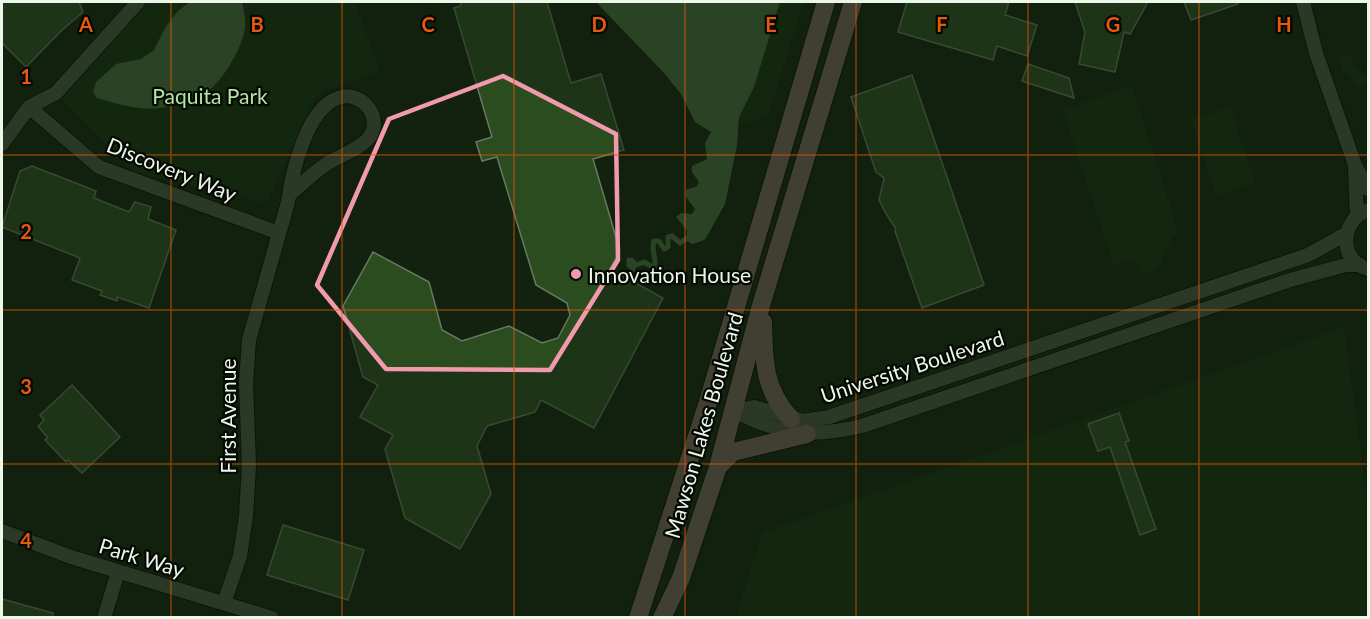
<svg xmlns="http://www.w3.org/2000/svg" width="1370" height="619" viewBox="0 0 1370 619" font-family="Lato,sans-serif">
<rect width="100%" height="100%" fill="#13210f"/>
<g fill="#162e0e">
<path d="M138,2h217l25,70 -63,22 -50,109 -133,-31 -78,-79z"/>
<path d="M780,2h24l-37,116 -26,5 -2,-6 15,-30z"/>
<path d="M1350,55l2,4 -1,5 6,6 4,-1 7,11v4l-10,4 -13,-19 -2,2 -4,-13z"/>
<path d="M1132,86l46,145 -11,16 -9,22 -16,6 -7,-17 -21,7 -51,-155z"/>
<path d="M1230,107l25,76 -38,13 -26,-76z"/>
<path d="M1344,327l24,181v109l-632,1 26,-85z"/>
</g>
<g fill="#4b6e40">
<path d="M190,2h52c2,9 5,22 2,31 -4,18 -22,48 -36,58 -12,9 -30,13 -43,16 -23,5 -47,-3 -68,-9l-4,-6 3,-10 20,-18 25,-5 13,-9 11,-22 13,-17z"/>
<path d="M596,2h184l-26,85 -15,30 -2,28 -12,59 -19,34 -4,3 -10,3 -5,-3v-11l-11,-13 5,-4 11,1 3,-5c-4,-7 -11,-10 -9,-19l11,-4 2,-4 -7,-10v-6l15,-7 -2,-16 6,-11 -16,-10 -14,-28 -17,-21z"/>
</g>
<g fill="none" stroke-linecap="round" stroke-linejoin="round">
<path stroke="#4b6e40" stroke-width="5" d="M628,279l5,-10 -4,-4v-5h3l4,5 8,-3 10,6c4,-9 -4,-18 0,-27h5l5,8 4,-2v-10l4,-1 8,7 7,-5"/>
</g>
<g fill="#2a4c1f" stroke="#687963" stroke-width="1.5">
<path d="M2,2h77l4,10 -21,18 -36,37 -24,-24z"/>
<path d="M462,2h85l24,81 30,-9 23,76 -31,9 27,92 -10,18 53,29 -69,130 -53,-28 -6,12 -48,14 -10,20 14,48 -31,55 -55,-31 -20,-69 8,-14 -33,-18 18,-32 -15,-8 -20,-71 30,-54 56,30 13,48 20,11 47,-15 33,17 16,-5 12,-23 -3,-12 -31,-18 -39,-128 -15,4 -6,-19 16,-5 -38,-129 6,-2z"/>
<path d="M907,2h102l-4,13 32,10 -10,31 -30,-10 -4,14 -95,-28z"/>
<path d="M1075,2h73l-18,32 -6,-2 -9,40 -36,-8 6,-32z"/>
<path d="M1184,2h54v2l-47,16z"/>
<path d="M1028,64l41,14 5,20 -52,-17z"/>
<path d="M912,75l72,210 -62,23 -27,-77 1,-2 -11,-17 -6,-12 5,-22 -8,-6 -25,-75z"/>
<path d="M32,166l64,25 -2,7 35,14 6,-10 16,5 -3,12 28,11 -27,78 -32,-11v4l-17,-6 2,-4 -30,-11 8,-22 -78,-31 18,-56z"/>
<path d="M72,385l48,52 -38,36 -14,-13 -2,2 -21,-22 3,-2 -10,-12 6,-6 -4,-5z"/>
<path d="M1119,413l10,28 -4,1 31,87 -16,6 -30,-88 -12,4 -10,-27z"/>
<path d="M283,525l81,25 -16,50 -81,-25z"/>
<path d="M2,599l51,14 -1,5h-50z"/>
</g>
<g fill="none" stroke-linecap="round" stroke-linejoin="round">
<defs>
<g id="street">
<path d="M1303,2l13,51 39,112 13,24"/>
<path d="M29,107l70,60 180,66"/>
<path d="M2,144l27,-37 27,-14 82,-91"/>
<path d="M1355,167l2,49"/>
<path d="M1368,210c-28,10 -30,51 0,59"/>
<path d="M734,411c47,24 77,27 128,15l428,-146 56,-15h14"/>
<path d="M734,411l20,-4 50,14 25,-4 479,-162 38,-21"/>
<path d="M2,531l69,26 201,61"/>
<path d="M224,603l16,-47 6,-40 3,-51 -3,-82 3,-43 39,-138c4,-29 18,-93 50,-104 24,-9 47,21 30,41 -10,11 -27,16 -40,24 -14,9 -26,21 -39,32"/>
<path d="M104,618l14,-46"/>
</g>
<g id="secondary">
<path d="M763,322c1,38 0,67 28,97"/>
<path d="M718,467l15,-15 74,-18"/>
<path d="M638,618l70,-216 118,-400"/>
<path d="M662,618l19,-40 37,-111 44,-165 91,-300"/>
</g>
</defs>
<use href="#street" stroke="#020a00" stroke-width="16"/>
<use href="#secondary" stroke="#020a00" stroke-width="20"/>
<use href="#street" stroke="#475642" stroke-width="14"/>
<use href="#secondary" stroke="#7a635d" stroke-width="18"/>
</g>
<path d="M0 0H1370V619H0ZM503,76l113,58 2,126 -68,110 -164,-1 -69,-84 72,-166z" fill="#13210f" fill-opacity=".55" fill-rule="evenodd"/>
<path fill="none" stroke="#f29aad" stroke-width="4.5" stroke-linejoin="round" d="M503,76l113,58 2,126 -68,110 -164,-1 -69,-84 72,-166z"/>
<path fill="none" stroke="#e8590c" stroke-width="1.5" stroke-opacity="0.55" d="M171,2v616M342,2v616M514,2v616M685,2v616M856,2v616M1028,2v616M1199,2v616M2,155h1366M2,310h1366M2,464h1366"/>
<circle fill="#f29aad" stroke="#040903" stroke-width="2" cx="576" cy="274" r="6"/>
<g text-anchor="middle" dominant-baseline="central" stroke-width="4.5" stroke-linejoin="round" paint-order="stroke">
<g font-size="21" fill="#b0e7a0" stroke="#040903">
<text x="210" y="95">Paquita Park</text>
</g>
<g font-size="21" fill="#ecf6e9" stroke="#040903">
<text transform="translate(172 169) rotate(22)">Discovery Way</text>
<text transform="translate(912 366) rotate(-18)">University Boulevard</text>
<text transform="translate(227 416) rotate(-90)">First Avenue</text>
<text transform="translate(703 425) rotate(-74)">Mawson Lakes Boulevard</text>
<text transform="translate(142 557) rotate(17)">Park Way</text>
</g>
<g font-size="21" fill="#ecf6e9" stroke="#040903" text-anchor="start">
<text x="588" y="274">Innovation House</text>
</g>
</g>
<g font-size="20" text-anchor="middle" font-weight="bold" fill="#e8590c" stroke="#040903" stroke-width="4.5" stroke-linejoin="round" paint-order="stroke">
<text x="86" y="32">A</text>
<text x="257" y="32">B</text>
<text x="428" y="32">C</text>
<text x="599" y="32">D</text>
<text x="771" y="32">E</text>
<text x="942" y="32">F</text>
<text x="1113" y="32">G</text>
<text x="1284" y="32">H</text>
<text x="26" y="84">1</text>
<text x="26" y="239">2</text>
<text x="26" y="394">3</text>
<text x="26" y="548">4</text>
</g>
<rect width="1370" height="619" fill="none" stroke="#ecf6e9" stroke-width="6"/>
</svg>
